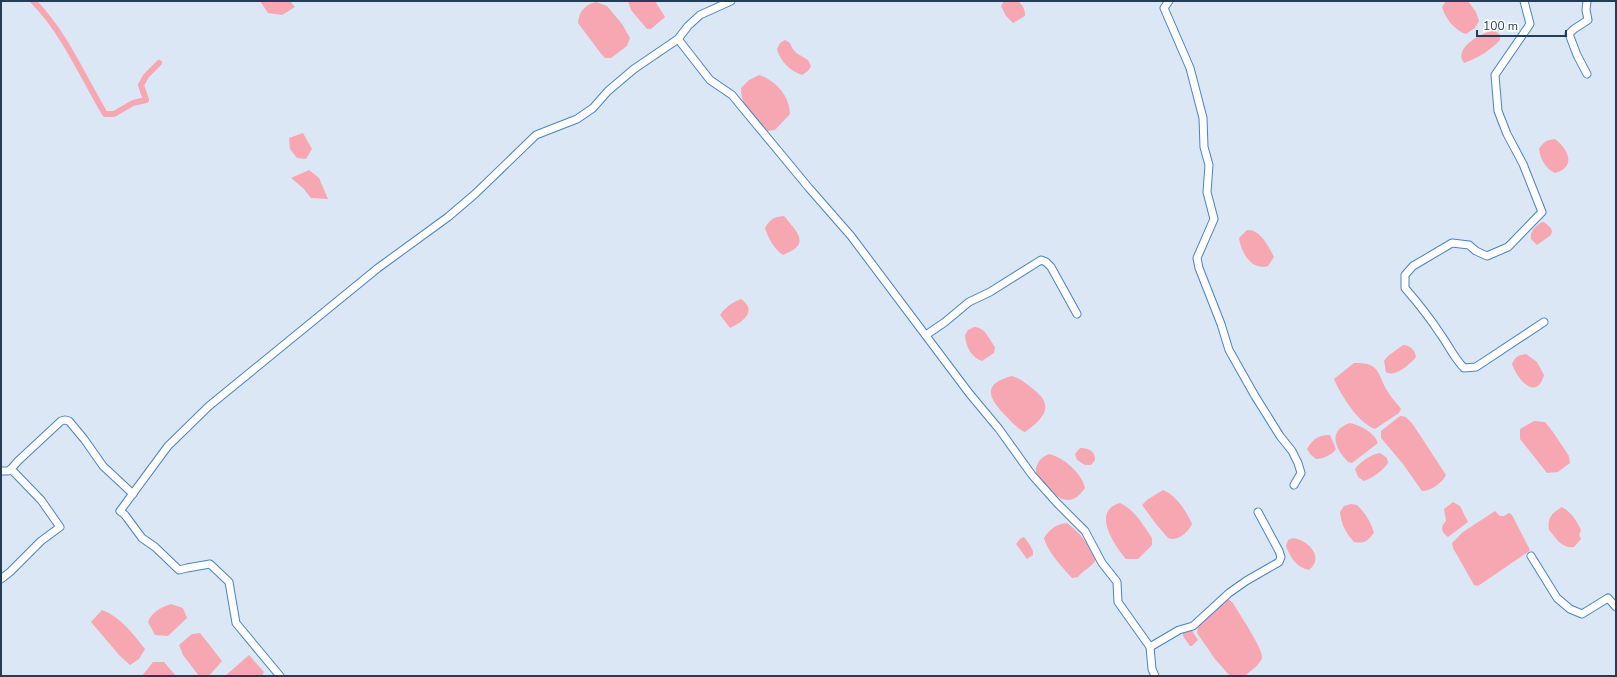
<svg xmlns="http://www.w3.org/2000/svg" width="1617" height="677" viewBox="0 0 1617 677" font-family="'Nunito Sans',sans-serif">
<rect width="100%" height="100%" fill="#dce7f5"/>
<g fill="#f6a7b2">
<path d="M260,1h30l5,6 -13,8 -14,-2z"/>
<path d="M628,1h27l10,16 -14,12h-4l-16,-19z"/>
<path d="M1004,1h14c5,5 7,8 7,15l-12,7 -7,-7 -5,-10z"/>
<path d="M1446,1h22l8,11 3,9 -4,7 -9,6c-12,-4 -21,-16 -24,-27z"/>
<path d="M596,2l11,4 15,18 8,14 -3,8 -16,12h-6l-3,-3 -24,-32c1,-12 7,-18 18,-21z"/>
<path d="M1494,30l6,5v5c-9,10 -22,18 -36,23 -12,-15 18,-30 30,-33z"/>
<path d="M785,40l5,3c4,11 9,11 18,17l3,6 -3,5 -6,4c-12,-4 -22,-14 -25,-26l3,-6z"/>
<path d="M759,75c16,5 31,21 31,39l-15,16 -8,1c-13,-14 -26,-22 -26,-43l8,-8z"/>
<path d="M303,133l9,16 -6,10 -9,-1 -7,-9 -1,-11z"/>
<path d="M1555,139c13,10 22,28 0,34 -9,-4 -15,-14 -16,-24 4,-7 8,-9 16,-10z"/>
<path d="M309,170l10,8 9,21 -17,-1 -8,-10 -12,-10z"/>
<path d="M784,216c4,4 6,8 10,12 11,15 5,20 -11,27 -9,-6 -15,-17 -18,-27 5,-9 9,-11 19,-12z"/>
<path d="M1542,222h2l7,6 1,4 -1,3 -14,10 -6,-6c-1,-9 4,-12 11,-17z"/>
<path d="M1247,230c13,-1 22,17 27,27l-6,9c-16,5 -27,-13 -29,-28z"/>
<path d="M741,299c17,12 2,23 -11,29l-10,-13c4,-7 13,-13 21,-16z"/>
<path d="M974,327c11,0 15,12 21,20l-1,6 -12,8c-11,-4 -16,-14 -17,-26l3,-5z"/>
<path d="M1403,345c7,0 12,5 13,12 -6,7 -21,21 -30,15l-2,-11 4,-5z"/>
<path d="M1526,354l11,8 7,13c-8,27 -27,4 -32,-11 3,-7 6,-9 14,-10z"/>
<path d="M1354,363c28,0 22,10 34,29 4,7 9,11 13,17l-2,4 -24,16c-16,-5 -35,-35 -41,-50z"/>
<path d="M1012,376c9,3 14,7 21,13 23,17 10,30 -8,43 -9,-4 -15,-12 -22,-19 -17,-18 -18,-30 9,-37z"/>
<path d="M1400,416c7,0 10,5 14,10l32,49c-4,8 -15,16 -24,16l-19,-27 -22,-26v-7z"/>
<path d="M1534,421l11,1 8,10 16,24 1,7 -12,9 -11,1 -27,-34v-10z"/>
<path d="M1350,423c11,3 24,9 28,20l-26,20 -4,-1c-13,-14 -21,-31 2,-39z"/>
<path d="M1327,435h3l6,14c-4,6 -13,10 -20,10l-5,-4 -4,-6c5,-9 10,-13 20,-14z"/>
<path d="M1080,448c9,0 15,3 15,12l-4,5h-6l-8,-5 -2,-6z"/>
<path d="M1380,453l7,5 1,5c-6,8 -14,14 -24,18l-6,-4 -3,-8c5,-7 16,-15 25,-16z"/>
<path d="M1049,454c14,3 33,19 36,34 -18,27 -36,2 -49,-15 -1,-9 5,-16 13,-19z"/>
<path d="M1163,490c13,5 24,22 29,34 -4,8 -14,18 -24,14l-12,-14 -14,-19 5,-5z"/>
<path d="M1453,502l7,4 8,16 -20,15c-7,-5 -8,-10 -2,-16l-2,-12z"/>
<path d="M1120,503c15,7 23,22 32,35v7l-14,14h-12c-12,-14 -35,-48 -6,-56z"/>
<path d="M1351,504l6,1c8,8 14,17 17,28 -7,8 -9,11 -20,9 -8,-9 -13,-18 -14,-30l4,-6z"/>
<path d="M1562,507c9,5 15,14 19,23l-2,5 2,4 -7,8c-12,2 -18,-9 -25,-17 -2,-12 3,-17 13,-23z"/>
<path d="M1495,511l5,5h4l5,-3 3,2 18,35 -2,2 -50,34 -4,-1 -21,-37 -1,-5 11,-11z"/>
<path d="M1067,523c13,10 22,21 29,36 -3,8 -12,10 -18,18l-6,1c-9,-10 -25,-27 -28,-40 6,-9 12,-14 23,-15z"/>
<path d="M1024,537l6,8 3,6v4l-6,4 -11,-15 4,-5z"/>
<path d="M1293,538c15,2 32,19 16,32 -12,-2 -19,-13 -23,-24l2,-6z"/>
<path d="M1227,598l6,5c5,9 31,47 29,55 -3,8 -11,12 -17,18h-15l-15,-17 -18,-26 2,-10z"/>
<path d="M171,604l12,4 4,10 -19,18 -13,-1 -7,-13c4,-10 12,-14 23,-18z"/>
<path d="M102,610c19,7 31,24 43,39l-6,10 -9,6 -10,-9 -29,-34z"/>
<path d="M1191,629l7,11 -6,6h-2l-7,-10v-4z"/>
<path d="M200,633l22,28 -13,15h-10l-16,-21 -4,-10 13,-11z"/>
<path d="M249,655l15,17 -2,4h-37z"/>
<path d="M153,662h11l12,14h-34z"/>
</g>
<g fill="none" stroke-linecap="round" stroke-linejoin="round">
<path stroke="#f6a7b2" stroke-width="6" d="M33,1c31,31 50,76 72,113h9l19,-11 13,-3 -5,-15 5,-9 13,-13"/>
<defs>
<g id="minor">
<path d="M1169,1l-5,7 26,60 13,50 1,29 5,18 -2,27 7,27 -17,39 2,10 22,56 8,26 26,46 25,40 12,15 6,12 3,10 -7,12"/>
<path d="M1524,1l6,23 -35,51 3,36 9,23 16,30 19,48 -34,35 -21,9 -11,-5 -7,-6 -17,-2 -39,23 -8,9v13c13,15 25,30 36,47 8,11 13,23 23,33l12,-1 68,-45"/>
<path d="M1587,1l-1,9 2,10 -14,9 -5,5 8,21 10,19"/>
<path d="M678,39l32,41 22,15 77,93 42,48 118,157 30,36 33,46 25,28 28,28 17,32 15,19 1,20 32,45 2,22 3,7"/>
<path d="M926,335l19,-13 24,-20 21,-10 51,-32 5,2 5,5 26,47"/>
<path d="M1,471h7l3,-2 7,-8 43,-40 4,-1 4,1 15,18 19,27 30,28"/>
<path d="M1531,556l26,42 13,11 12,5 26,-16 8,9"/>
<path d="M1,579l9,-7 31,-31 19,-14 -19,-27 -30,-31"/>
<path d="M1150,647l29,-17 14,-4 36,-33 17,-12 33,-19 2,-5 -2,-6 -21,-39"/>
<path d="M280,676l-44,-53 -7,-41 -19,-18 -23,4 -8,2 -24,-23 -13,-9 -17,-23 -5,-4 48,-65 41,-40 169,-138 70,-51 27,-23 61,-59 41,-16 16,-11 15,-17 26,-22 44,-30 10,-13 12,-11 31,-14"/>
</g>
</defs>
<use href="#minor" stroke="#4a83be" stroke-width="9"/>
<use href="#minor" stroke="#fff" stroke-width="7"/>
</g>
<rect width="1617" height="677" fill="none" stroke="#243d57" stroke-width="4"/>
<path d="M1477 30v6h89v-6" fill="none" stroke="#243d57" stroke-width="2"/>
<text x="1483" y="30" font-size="12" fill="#243d57" stroke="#ffffff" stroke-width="3" paint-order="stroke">100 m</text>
</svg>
